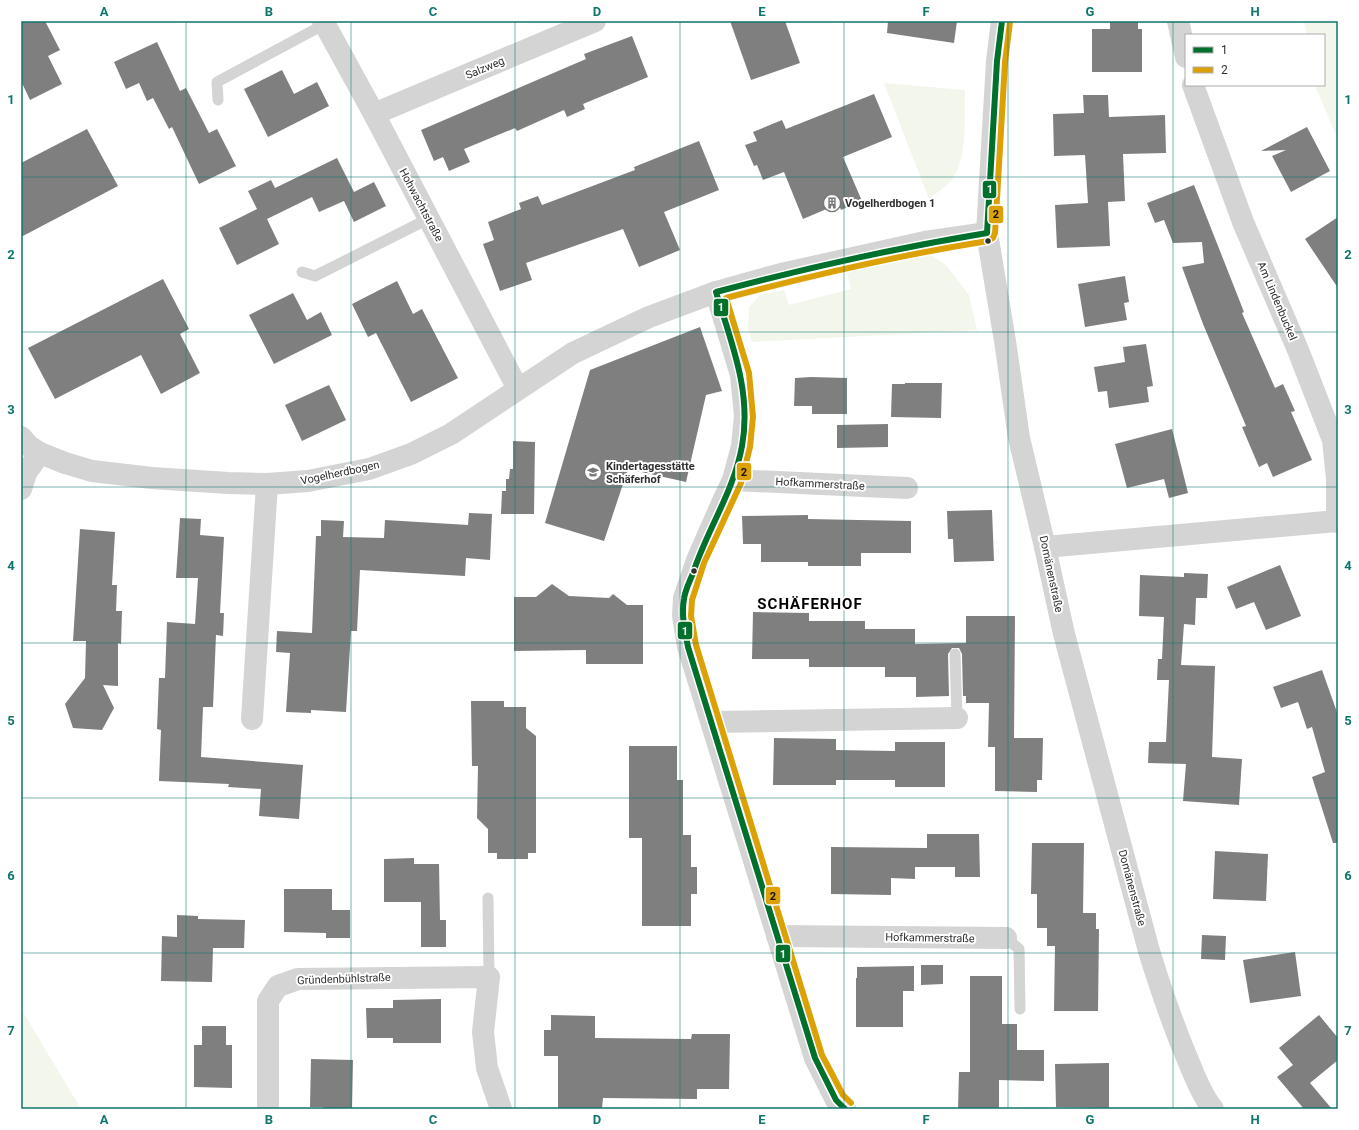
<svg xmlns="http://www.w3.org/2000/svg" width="1359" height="1130" viewBox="0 0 1359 1130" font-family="Roboto,sans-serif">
<rect width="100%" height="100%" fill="#fff"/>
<g fill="#f2f6eb">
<path d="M1304,21h34v119l-23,-55h9v-50h-17z"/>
<path d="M884,83l81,7c-1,26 3,66 -12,88 -5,8 -17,15 -24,21z"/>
<path d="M918,252l15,4 14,10 22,29 8,35 -225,12 -4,-14 1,-21 11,-12 24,-5 5,15 62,-16 -5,-20z"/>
<path d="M21,1009l60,100h-60z"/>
</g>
<g fill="#7f7f7f">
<path d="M21,21h24l15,29 -12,6 14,28 -32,16 -9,-19z"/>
<path d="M730,21h55l15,42 -49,17z"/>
<path d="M888,21h69l-3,22 -67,-10z"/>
<path d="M1110,21h28v8h4v43h-50v-43h18z"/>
<path d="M632,36l16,41 -65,27 2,5 -18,8 -3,-7 -47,21 -2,-3 -51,21 6,13 -21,9 -6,-14 -9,4 -13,-31 165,-71 -2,-5z"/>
<path d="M157,42l23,49 6,-3 23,45 8,-4 19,37 -37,18 -27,-57 -3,2 -16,-31 -6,3 -8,-18 -13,6 -12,-27z"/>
<path d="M282,70l12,24 23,-12 12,24 -61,31 -24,-48z"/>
<path d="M874,94l18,43 -49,20 19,44 -21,9 -2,-5 -10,4v-1l-26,11 -19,-47 -21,8 -6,-15 -3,1 -9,-21 12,-4 -4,-9 29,-12 4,9z"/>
<path d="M1083,95h25l1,22 56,-2 1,38 -43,1 2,47 -17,1 2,44 -53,2 -2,-43 33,-2 -3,-48 -31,1 -1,-42 31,-1z"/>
<path d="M1307,127l23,44 -39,21 -19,-36 14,-6 -25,1z"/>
<path d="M87,129l31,57 -97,51v-74z"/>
<path d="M699,141l20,49 -55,22 16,38 -41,17 -16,-38 -97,34 6,17 -32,11 -17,-47 11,-4 -6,-18 33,-13 -2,-6 19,-7 4,9 93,-35 -1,-3z"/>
<path d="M337,158l17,34 20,-10 12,24 -32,16 -10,-21 -25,11 -7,-15 -45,22 12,25 -42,21 -18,-37 38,-19 -9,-18 23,-11 4,8z"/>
<path d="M1194,185l50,127 -2,1 33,75 8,-4 12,27 -4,1 21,48 -39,17 -6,-14 -8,4 -17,-40 4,-1 -43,-102 -21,-57 22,-4 -2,-21 -29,1 -9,-23 -9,3 -8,-20z"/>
<path d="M1338,217v71l-33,-49z"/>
<path d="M1125,276l4,26 -5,1 3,17 -42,7 -7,-43z"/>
<path d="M163,279l26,50 -9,5 20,39 -39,21 -20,-39 -86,44 -27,-51z"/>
<path d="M397,281l16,33 9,-5 36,69 -47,24 -35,-69 -8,4 -16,-33z"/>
<path d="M293,293l14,27 14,-8 11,23 -58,29 -25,-49z"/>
<path d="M700,327l22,64 -16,4 -20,87 -58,-13 -24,72 -59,-18 45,-153z"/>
<path d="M1146,344l7,42 -6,1 2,15 -40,6 -2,-17 -9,1 -4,-25 31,-5 -2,-15z"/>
<path d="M811,377l36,1v36h-35v-8h-18l1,-28z"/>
<path d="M905,383h37l-1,35 -50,-1 1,-33h13z"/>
<path d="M329,385l17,35 -44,21 -17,-36z"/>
<path d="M888,424v23l-51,1v-23z"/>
<path d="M1172,429l16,64 -19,5 -5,-19 -37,9 -12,-44z"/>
<path d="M513,441l22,1 -1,72h-33l1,-23h4v-12h3l1,-10h3z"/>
<path d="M992,510l2,51 -40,1 -1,-23h-5l-1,-28z"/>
<path d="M469,513l23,1 -2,46 -24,-2 -1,18 -105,-6 -3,61h-6l-5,81 -35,-2v3l-25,-1 4,-59 -14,-1 1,-21 35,2 4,-97h5v-16l23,1 -1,16 41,1 1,-18 83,5z"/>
<path d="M808,515v4l103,2v32h-50v13h-53v-4h-47v-18h-18l-1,-28z"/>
<path d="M180,518l21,1 -1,16 24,2 -4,76h4l-1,23 -7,-1 -3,72h-10l-2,50 102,8 -4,54 -40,-3 2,-27 -33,-2 1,-3 -70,-3 2,-51 -4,-1 2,-51h6l2,-56 28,2 3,-46h-22z"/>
<path d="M80,529l35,3 -3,53h5l-1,26h6l-1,33 -3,-1v43l-15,-1 11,23 -12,22 -29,-2 -8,-24 20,-26 1,-37h-13z"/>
<path d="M1280,565l21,51 -35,14 -12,-28 -18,7 -9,-22z"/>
<path d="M1184,573l24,1 -1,24h-11l-1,27 -11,-1 -3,41 34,1 -3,91 30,2 -3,46 -56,-4 3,-37 -38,-1 1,-21h17l3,-62h-12l1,-21h4l2,-42 -25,-1 1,-41 44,2z"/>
<path d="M552,584l17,12 40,2 4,-4 14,11h16v59h-57v-14l-72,1v-54h22z"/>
<path d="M753,612l56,1v8h56v8h50v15l51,-1v-27h49l-1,122h29l-1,42h-5v12l-42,-1v-44h-7l1,-44h-23v-7h-3l-1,-42 -3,-6h-7l-4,6 1,42 -33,1v-20h-31v-10h-76v-8h-57z"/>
<path d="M1322,670l16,45v128h-5l-21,-66 13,-5 -13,-45 -5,2 -9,-27 -17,6 -8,-21z"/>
<path d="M471,701h33v6h22v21l10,8v117h-8v6h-31v-6h-9v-24l-11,-11 1,-52h-6z"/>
<path d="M774,738l62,1v11l59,1v-9h50v45h-50v-7h-59v5h-63z"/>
<path d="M629,746h48v34h6v55h8v32h6v27h-6v32h-49v-88h-13z"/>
<path d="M927,834h52l1,43h-25v-10h-40v12l-24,-1v17l-60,-1v-47l96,1z"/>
<path d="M1032,843h52l-1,70h13v16h3l-1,82h-44l1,-65h-8v-18h-10v-34h-6z"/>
<path d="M1215,851l53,3 -2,47 -53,-2z"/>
<path d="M414,858v6h25l1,56h6v27h-25v-45h-37v-43z"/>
<path d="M284,889h48v21h18v28h-24v-5l-42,-1z"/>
<path d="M177,915l21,1v3l47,1 -1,28h-31l-1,34 -51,-1 1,-45 15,1z"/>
<path d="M1202,935l24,1 -1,24 -24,-1z"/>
<path d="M1295,952l6,44 -51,7 -7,-43z"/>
<path d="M921,965h22v19l-22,1z"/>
<path d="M914,966v25h-11v36h-47v-49h1v-11z"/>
<path d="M970,976h32v48h15v26h27v31l-45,-1v29h-41l1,-37h11z"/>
<path d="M441,999v44h-48v-5h-26l-1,-30h27v-8z"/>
<path d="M551,1015l44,1v22l96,1 1,-5h38l-1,55h-32v10l-94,-1 -1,11h-44v-53h-14v-26h7z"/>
<path d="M1319,1015l19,23v22l-28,23 22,26h-28l-27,-32 16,-12 -14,-17z"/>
<path d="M202,1026h24v19h6v43l-38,-1v-42h8z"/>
<path d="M311,1059l42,1 -1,49h-29v-2h-13z"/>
<path d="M1109,1063v45l-53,-1 -1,-43z"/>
</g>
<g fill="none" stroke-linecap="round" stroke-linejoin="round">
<g stroke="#d4d4d4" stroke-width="11">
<path d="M218,100l-1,-18 108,-58"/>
<path d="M302,272l13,4 113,-57"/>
<path d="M955,654l2,64"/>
<path d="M488,898l1,79"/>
<path d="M1006,938l13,11 1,60"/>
</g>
<g stroke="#d4d4d4" stroke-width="22">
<path d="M323,21l51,93 144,275"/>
<path d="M1002,21l-5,40 -10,172 18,108 14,97 26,109 19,87 85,317c12,39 25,77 41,114 6,15 13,32 23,44"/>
<path d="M1178,21l8,36"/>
<path d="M1193,85l50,137 55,128 35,90 4,39v42l1,1"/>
<path d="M374,114l221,-93"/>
<path d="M716,292l25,83 4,41 -3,30 -9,34 -10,21 -26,59 -13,38 -1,18 5,31 127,411 21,42 9,9"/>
<path d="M21,437l8,9 11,7 25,10 27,8 60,7 76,5 39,1 41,-3 61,-12 42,-15 40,-20 122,-81 76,-36 67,-25 65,-18 144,-32 62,-9"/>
<path d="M733,480l174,8"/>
<path d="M21,489l5,-16 14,-20"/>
<path d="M1045,547l292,-26"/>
<path d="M252,719l15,-235"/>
<path d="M712,722l245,-4"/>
<path d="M777,936l229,2"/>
<path d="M268,1109v-108l10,-15 20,-7 191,-2 -6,55 4,36 14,41"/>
</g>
<defs>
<path id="bus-1" d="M845,1109l-9,-9 -21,-42 -127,-411c-3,-16 -7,-32 -4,-48 1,-9 6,-18 9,-26 14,-43 41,-82 49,-127 10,-54 -11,-104 -26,-154 90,-24 180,-44 271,-59l10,-172 5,-40"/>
<path id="bus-2" d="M851,1103l-8,-8 -21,-40 -126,-410 -5,-29 1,-16 12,-37 37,-80 9,-36 3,-30 -4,-44 -23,-75c87,-23 174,-43 262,-57l5,-3 2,-5 10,-171 5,-40"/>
</defs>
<use href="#bus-1" stroke="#fff" stroke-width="9"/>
<use href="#bus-2" stroke="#fff" stroke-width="9"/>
<use href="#bus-1" stroke="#00702c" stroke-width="6"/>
<use href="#bus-2" stroke="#dca107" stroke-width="6"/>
</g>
<path fill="none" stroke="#0f766e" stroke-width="1" stroke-opacity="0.55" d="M186,21v1088M351,21v1088M515,21v1088M680,21v1088M844,21v1088M1008,21v1088M1173,21v1088M21,177h1317M21,332h1317M21,487h1317M21,643h1317M21,798h1317M21,953h1317"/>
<defs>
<symbol id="building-ring" viewBox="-11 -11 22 22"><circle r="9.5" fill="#fff" stroke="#787878" stroke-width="1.5"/><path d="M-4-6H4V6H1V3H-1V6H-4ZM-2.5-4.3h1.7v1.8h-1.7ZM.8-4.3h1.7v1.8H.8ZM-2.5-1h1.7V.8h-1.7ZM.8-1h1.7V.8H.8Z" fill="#787878"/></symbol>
<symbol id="school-ring" viewBox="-11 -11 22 22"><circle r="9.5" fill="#fff" stroke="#787878" stroke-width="1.5"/><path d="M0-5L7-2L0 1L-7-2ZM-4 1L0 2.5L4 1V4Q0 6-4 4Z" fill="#787878"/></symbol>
</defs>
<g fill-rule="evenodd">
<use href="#building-ring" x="822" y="193" width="20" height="20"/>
<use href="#school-ring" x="583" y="462" width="20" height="20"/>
</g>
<g fill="#2f2f2f" stroke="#fff" stroke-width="1.5">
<circle cx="988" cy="241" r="3.5"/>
<circle cx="694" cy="571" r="3.5"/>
</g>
<g text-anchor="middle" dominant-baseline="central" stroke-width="4" stroke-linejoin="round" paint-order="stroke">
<g font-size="11" fill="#2f2f2f" stroke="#fff">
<text transform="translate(485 68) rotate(-23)">Salzweg</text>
<text transform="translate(421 205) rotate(62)">Hohwachtstraße</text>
<text transform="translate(1277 301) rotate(67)">Am Lindenbuckel</text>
<text transform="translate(340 473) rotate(-12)">Vogelherdbogen</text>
<text transform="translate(820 484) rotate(3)">Hofkammerstraße</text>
<text transform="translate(1051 574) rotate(78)">Domänenstraße</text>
<text transform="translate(1132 888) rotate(75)">Domänenstraße</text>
<text transform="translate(930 938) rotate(1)">Hofkammerstraße</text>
<text transform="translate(344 979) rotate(-2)">Gründenbühlstraße</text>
</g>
<g font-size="11" font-weight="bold" fill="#2f2f2f" stroke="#fff" text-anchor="start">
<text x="845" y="203">Vogelherdbogen 1</text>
<text x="606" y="466">Kindertagesstätte<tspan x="606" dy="13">Schäferhof</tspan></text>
</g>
<g font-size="15" font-weight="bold" letter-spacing="1" fill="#000" stroke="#fff">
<text x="810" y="604">SCHÄFERHOF</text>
</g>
</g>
<g stroke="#fff" stroke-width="1.5">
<rect x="982" y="180" width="15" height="19" rx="4" fill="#00702c"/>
<rect x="988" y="205" width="16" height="19" rx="4" fill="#dca107"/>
<rect x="713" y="298" width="16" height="19" rx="4" fill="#00702c"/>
<rect x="736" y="462" width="16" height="19" rx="4" fill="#dca107"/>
<rect x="677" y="621" width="16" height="19" rx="4" fill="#00702c"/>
<rect x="765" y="886" width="16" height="19" rx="4" fill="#dca107"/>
<rect x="775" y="944" width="16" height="19" rx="4" fill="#00702c"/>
</g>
<g font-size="11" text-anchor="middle" font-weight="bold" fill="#fff">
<text x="990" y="193">1</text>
<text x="721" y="311">1</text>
<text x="685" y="635">1</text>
<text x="783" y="958">1</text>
</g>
<g font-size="11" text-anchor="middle" font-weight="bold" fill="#111">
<text x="996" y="218">2</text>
<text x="744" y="476">2</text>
<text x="773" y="900">2</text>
</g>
<rect width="1359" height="1130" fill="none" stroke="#ffffff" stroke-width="44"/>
<rect x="1185" y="34" width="140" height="52" fill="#ffffff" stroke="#acacac"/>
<rect x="1193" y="47" width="20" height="6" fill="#00702c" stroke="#acacac"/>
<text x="1221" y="54" font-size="12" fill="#2f2f2f">1</text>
<rect x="1193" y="67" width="20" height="6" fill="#dca107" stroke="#acacac"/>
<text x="1221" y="74" font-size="12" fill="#2f2f2f">2</text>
<rect x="22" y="22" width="1315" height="1086" fill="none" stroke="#0f766e" stroke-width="1.5"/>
<g font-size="13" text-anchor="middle" font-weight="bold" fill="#0f766e">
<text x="104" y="16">A</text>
<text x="269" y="16">B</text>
<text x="433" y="16">C</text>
<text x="597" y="16">D</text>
<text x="762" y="16">E</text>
<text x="926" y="16">F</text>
<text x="1090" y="16">G</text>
<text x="1255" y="16">H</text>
<text x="11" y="104">1</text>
<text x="1348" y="104">1</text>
<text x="11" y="259">2</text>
<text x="1348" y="259">2</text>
<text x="11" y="414">3</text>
<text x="1348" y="414">3</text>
<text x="11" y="570">4</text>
<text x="1348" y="570">4</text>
<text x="11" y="725">5</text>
<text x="1348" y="725">5</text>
<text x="11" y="880">6</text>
<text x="1348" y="880">6</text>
<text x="11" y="1035">7</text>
<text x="1348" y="1035">7</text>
<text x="104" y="1124">A</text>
<text x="269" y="1124">B</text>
<text x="433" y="1124">C</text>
<text x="597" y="1124">D</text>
<text x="762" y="1124">E</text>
<text x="926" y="1124">F</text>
<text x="1090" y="1124">G</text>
<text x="1255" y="1124">H</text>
</g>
</svg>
